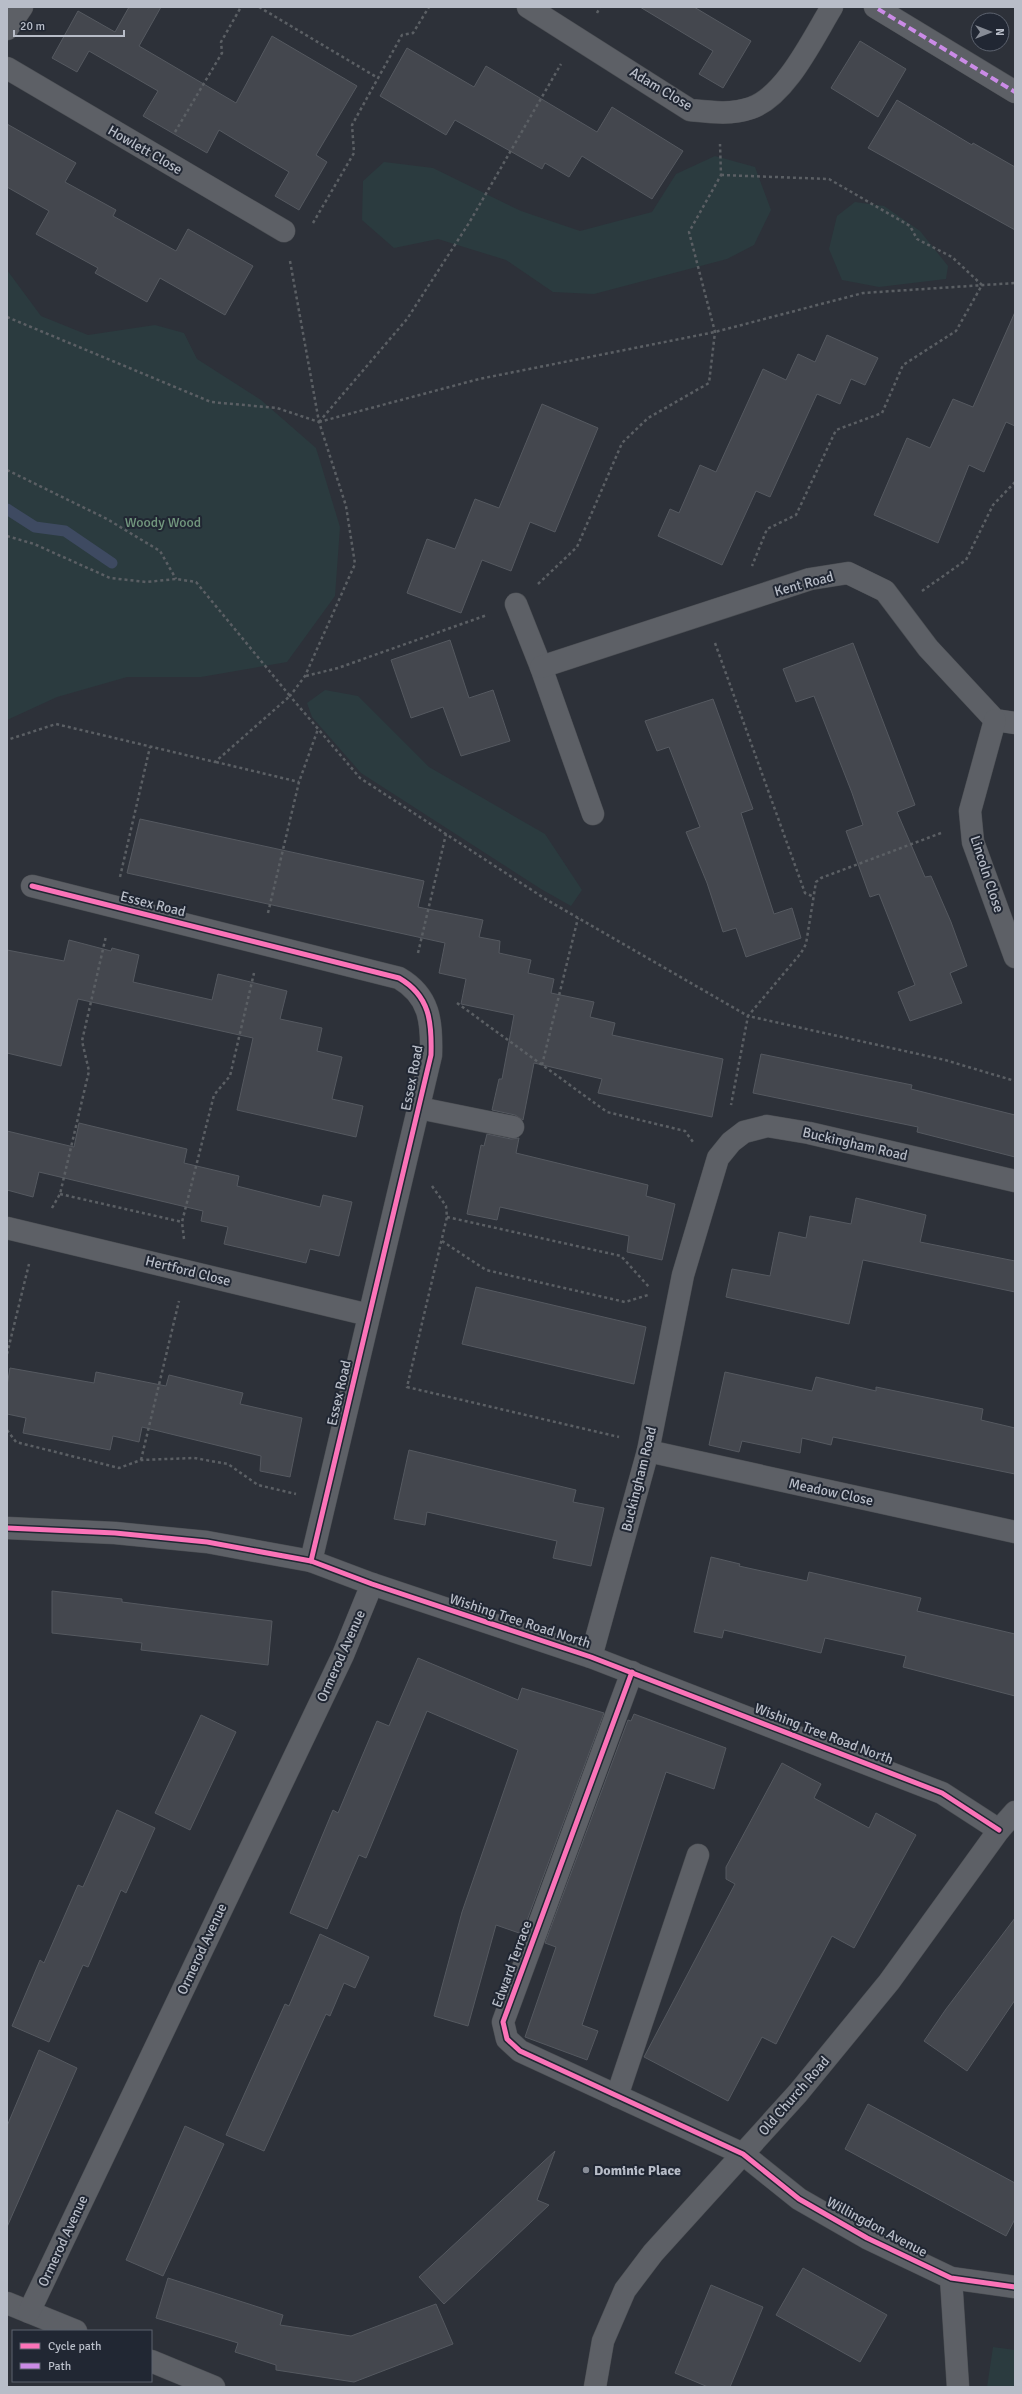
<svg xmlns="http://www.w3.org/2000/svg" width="1022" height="2394" viewBox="0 0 1022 2394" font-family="Signika,sans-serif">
<rect width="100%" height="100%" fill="#2d3139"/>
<g fill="#2b3b3f">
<path d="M715,156l40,11 16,43 -17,35 -27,14 -133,35 -41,-2 -47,-32 -68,-21 -44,9 -32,-28 1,-39 21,-19 49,6 88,43 59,20 72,-19 24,-38z"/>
<path d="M855,202l29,4 36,25 28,35 -2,13 -67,8 -37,-7 -13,-31 8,-33z"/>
<path d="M7,270l34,46 47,19 67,-10 29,8 13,26 64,41 55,48 24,79 -5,69 -48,66 -86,15h-74l-70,20 -50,23z"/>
<path d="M325,690l33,6 71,71 116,67 37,56 -11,16 -30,-17 -180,-116 -49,-56 -5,-14z"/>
<path d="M993,2347l22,3v37h-28z"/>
</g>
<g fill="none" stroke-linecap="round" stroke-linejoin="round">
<path stroke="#3e4a61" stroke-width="11" d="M7,509l28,18 30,4 47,32"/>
</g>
<g fill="#44474e" stroke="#555960">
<path d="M129,7h32l-22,39 97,57 36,-67 85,50 -41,69 11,7 -28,48 -24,-14 14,-24 -37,-22 -33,-20 -12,23 -64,-37 15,-25 -69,-40 -12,21 -25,-14 26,-47 37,21z"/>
<path d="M640,7h54l57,34 -28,47 -24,-14 14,-23z"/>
<path d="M860,41l46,28 -28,48 -47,-29z"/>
<path d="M407,48l67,39 12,-21 111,66 15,-25 71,44 -31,48 -70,-43 -13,21 -24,-14 -3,6 -87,-49 -9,15 -66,-39z"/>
<path d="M897,100l75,45 1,-2 42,24v63l-147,-82z"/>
<path d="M7,124l69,39 -11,19 51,28 -3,6 63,35 12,-22 65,37 -28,49 -65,-37 -13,24 -52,-29 3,-5 -62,-34 13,-23 -42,-24z"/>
<path d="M1015,312v114l-9,-4 -22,50 -15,-7 -31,78 -64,-28 33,-77 23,10 23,-49 20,8z"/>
<path d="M827,335l51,23 -13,27 -14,-6 -11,25 -23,-10 -47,103 -14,-6 -34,74 -64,-29 12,-27 9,4 21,-48 16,7 47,-103 23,11 12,-26 17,8z"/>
<path d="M542,404l56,24 -43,104 -25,-10 -19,49 -29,-11 -21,53 -54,-20 20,-54 28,10 20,-50 24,9z"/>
<path d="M450,640l19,58 24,-8 17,51 -49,15 -18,-49 -32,11 -20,-58z"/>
<path d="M853,643l62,162 -18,7 28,65 6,-1 20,46 16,44 -17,7 12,30 -52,18 -12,-29 17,-7 -36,-91 -9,3 -24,-66 17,-6 -11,-32 -38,-97 -18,6 -13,-33z"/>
<path d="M713,699l40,110 -12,4 33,101 18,-6 9,30 -55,19 -10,-29 -13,4 -16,-49 -21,-51 14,-5 -31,-80 -12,4 -12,-30z"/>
<path d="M140,819l284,62 -6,26 65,13 -4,17 21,4 -1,12 32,7 -3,13 26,6 -3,14 43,9 -4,15 25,6 -3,12 111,24 -11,58 -114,-24 4,-14 -68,-16 -11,57 -8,-5 -23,-5 7,-31h3l12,-64 -53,-11 5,-25 -27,-6 6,-30 -318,-70z"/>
<path d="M69,940l42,11 1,-3 27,7 -6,27 79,18 6,-26 69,17 -7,28 42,9 -5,23 25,6 -10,42 31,7 -7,31 -119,-27 16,-72 -175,-39 -17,67 -54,-13v-103l57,11z"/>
<path d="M761,1054l151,31 -1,4 104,26v42l-98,-25 1,-5 -165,-34z"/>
<path d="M79,1123l108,26 -3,14 55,13 -2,10 83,21 3,-12 29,7 -13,54 -29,-7 -4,14 -82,-19 4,-17 -27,-6 2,-10 -164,-39 -6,25 -26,-7v-59l67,16z"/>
<path d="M487,1134l24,5 8,-1 -3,15 132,32 -2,11 29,8 -13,56 -35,-8 2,-16 -35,-8 -94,-21 -3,13 -30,-6 14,-69 3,1z"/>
<path d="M856,1198l70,17 -6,27 95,19v31l-152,-32 -14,64 -123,-27 6,-28 38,7 9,-44 27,6 4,-22 41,8z"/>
<path d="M476,1287l170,40 -12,57 -172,-40z"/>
<path d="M10,1368l84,15 2,-11 70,14 3,-11 74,18 -3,11 62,14 -12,59 -30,-6 1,-15 -119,-29 -3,15 -26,-6 -3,14 -87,-17 3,-15 -19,-4v-28z"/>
<path d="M725,1372l87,19 4,-14 60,14v-4l107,22 -2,11 34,8v46l-182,-37 -2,8 -29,-7 -2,15 -58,-12 -3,11 -30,-7z"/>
<path d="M409,1450l167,40 -3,12 31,6 -13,58 -38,-8 4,-17 -130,-29 -2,13 -31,-6z"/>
<path d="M711,1557l29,7 -1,2 68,15 2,-9 112,26 -4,13 98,23v62l-112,-29 3,-11 -81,-18 -4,15 -97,-23 -2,8 -28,-6z"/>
<path d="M52,1591l70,8v3l150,19 -4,44 -127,-15 1,-7 -90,-10z"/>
<path d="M418,1658l100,42 4,-12 82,25 -82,221 -26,-9 -28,101 -34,-10 28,-104 56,-162 -91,-39 -61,147 -7,-3 -32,74 -37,-16 43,-103 5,3 39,-92 12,5z"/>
<path d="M634,1714l92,34 -12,41 -48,-17 -84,253 16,6 -11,29 -62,-23 31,-90 -11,-4 83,-223 3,1z"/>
<path d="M201,1715l35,17 -46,98 -35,-17z"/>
<path d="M782,1763l39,21 -7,14 55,30 7,-15 40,22 -62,113 -22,-12 -56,108 -14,-7 -34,64 -84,-44 91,-173 -9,-5v-12z"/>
<path d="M117,1810l38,18 -29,65 -5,-3 -33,77 -5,-2 -34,77 -37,-16 28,-66 4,3 34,-78 5,2z"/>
<path d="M1015,1918v82l-48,71 -43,-30 22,-32z"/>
<path d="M320,1934l49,23 -14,31 -11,-5 -14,33 -4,-2 -62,137 -38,-16 59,-131 4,2z"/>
<path d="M39,2050l38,18 -70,159v-101z"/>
<path d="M868,2104l147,79v36l-9,17 -161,-87z"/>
<path d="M185,2126l39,18 -61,132 -37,-16z"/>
<path d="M555,2151l-18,49 12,5 -105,99 -25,-27z"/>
<path d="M803,2268l84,47 -27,47 -84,-47z"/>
<path d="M168,2278l115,37 -3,10 71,11 85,-32 17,40 -99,38 -78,-12v-5l-41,-13 3,-9 -82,-25z"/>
<path d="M711,2285l52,22 -33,80h-22l-33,-14z"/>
</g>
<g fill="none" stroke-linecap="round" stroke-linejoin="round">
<defs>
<g id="minor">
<path d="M528,7l162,103c20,2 41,5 61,-2 35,-12 62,-70 81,-101"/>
<path d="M875,7l140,85"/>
<path d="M7,29l15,-22"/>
<path d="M7,68l277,163"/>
<path d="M516,604l25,63 52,147"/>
<path d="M541,667l269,-88 38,-6 37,18 43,57 67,72 20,3"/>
<path d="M995,720l-25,91 3,31 42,115"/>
<path d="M32,886l367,92c31,18 33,44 32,77l-120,506"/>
<path d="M419,1108l94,19"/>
<path d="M7,1228l362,87"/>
<path d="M648,1451l367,81"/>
<path d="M7,1528l108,5 92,9 104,19 61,23 219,73 351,136 57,37"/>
<path d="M591,1657l57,-206 35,-176 35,-117 13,-16 13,-10 23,-6 42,7 206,48"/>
<path d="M632,1672l-129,350 4,17 13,12 223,103 56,45 68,39 84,40 64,9"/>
<path d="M617,2096l81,-241"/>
<path d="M951,2278l7,109"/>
<path d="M7,2303l69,28"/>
<path d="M29,2312l314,-657 29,-71"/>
<path d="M151,2361l63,26"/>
<path d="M595,2387l8,-46 22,-51 28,-37 145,-160 91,-111 110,-152 16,-18"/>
</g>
</defs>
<use href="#minor" stroke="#4b4e53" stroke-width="23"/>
<g stroke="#5b5f64" stroke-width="2.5" stroke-dasharray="3 3" stroke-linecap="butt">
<path d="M259,7l119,71"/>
<path d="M597,13l3,-6"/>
<path d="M175,132l47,-79 -1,-11 20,-35"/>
<path d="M721,175l108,4 81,47 7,13 35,18 30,28 -26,46 -53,34 -21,48 -46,17 -40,85 -29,14 -15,37"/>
<path d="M313,223l41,-70 -2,-28 50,-90 11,-2 16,-26"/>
<path d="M290,261l29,161"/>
<path d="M7,317l204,85 66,6 42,14 27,84 9,58 -50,112 -15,20 70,82 187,122 201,116 -17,89"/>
<path d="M319,422l160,-43 236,-47 148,-39 152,-10"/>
<path d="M319,422l88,-103 62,-96 92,-159"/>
<path d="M7,470l100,49 53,32 16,28"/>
<path d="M7,536l27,8 76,34 36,4 30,-3 20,3 94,114 -75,66 -159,-38 -49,16"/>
<path d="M538,584l39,-37 45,-104 26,-25 61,-35 6,-51 -26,-100 32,-57 -1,-31"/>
<path d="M922,591l44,-31 27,-55 22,-23"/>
<path d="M715,643l90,250 9,4"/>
<path d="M306,676l32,-8 149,-53"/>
<path d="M216,762l83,20"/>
<path d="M941,833l-120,45 -5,4 -10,62 -5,9 -53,63 197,44 70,21"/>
<path d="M120,877l30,-130"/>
<path d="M268,913l31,-131 19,-53"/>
<path d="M418,953l28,-119"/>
<path d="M457,1003l150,109 78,19 8,11"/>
<path d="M542,1065l36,-147"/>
<path d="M432,1186l14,20 1,11 -40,170 212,50"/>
<path d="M60,1194l122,28"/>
<path d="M52,1208l8,-14 29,-123 -7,-30 24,-105"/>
<path d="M447,1217l174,39 28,31"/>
<path d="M184,1239l-2,-17 32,-127 16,-19 24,-103"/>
<path d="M442,1241l44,29 139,32 23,-7"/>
<path d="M7,1354l22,-90"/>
<path d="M7,1430l9,12 103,26 22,-8 53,-2 34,6 30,21 38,9"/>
<path d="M141,1460l38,-159"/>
</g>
<use href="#minor" stroke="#5d6066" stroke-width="22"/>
<path stroke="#ca8be6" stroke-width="4" stroke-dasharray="8 4" stroke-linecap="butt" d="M878,9l137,83"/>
<defs>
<g id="cycleway">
<path d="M32,886l367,92c31,18 33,44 32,77l-120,506"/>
<path d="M7,1528l108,5 92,9 104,19 61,23 219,73 351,136 57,37"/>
<path d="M632,1672l-129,350 4,17 13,12 223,103 56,45 68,39 84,40 64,9"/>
</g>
</defs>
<use href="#cycleway" stroke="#212733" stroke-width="8"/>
<use href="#cycleway" stroke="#fb73b8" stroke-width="5"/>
</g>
<circle fill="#878c96" stroke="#212733" stroke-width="1.5" cx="586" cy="2170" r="4"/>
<g text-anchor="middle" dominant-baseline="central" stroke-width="4" stroke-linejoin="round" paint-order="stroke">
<g font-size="14" fill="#b8bdc8" stroke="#212733">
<text transform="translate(661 89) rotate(31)">Adam Close</text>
<text transform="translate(145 150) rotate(30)">Howlett Close</text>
<text transform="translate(804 584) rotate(-15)">Kent Road</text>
<text transform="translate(987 874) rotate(72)">Lincoln Close</text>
<text transform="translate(153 904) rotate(14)">Essex Road</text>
<text transform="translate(412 1078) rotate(-79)">Essex Road</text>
<text transform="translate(855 1144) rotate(13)">Buckingham Road</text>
<text transform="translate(188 1271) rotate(14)">Hertford Close</text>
<text transform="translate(339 1393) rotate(-77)">Essex Road</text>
<text transform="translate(639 1479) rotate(-76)">Buckingham Road</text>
<text transform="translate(831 1492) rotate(12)">Meadow Close</text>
<text transform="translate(520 1621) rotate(18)">Wishing Tree Road North</text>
<text transform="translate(341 1656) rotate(-66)">Ormerod Avenue</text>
<text transform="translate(824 1734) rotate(21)">Wishing Tree Road North</text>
<text transform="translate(202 1949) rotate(-65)">Ormerod Avenue</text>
<text transform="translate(512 1964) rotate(-70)">Edward Terrace</text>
<text transform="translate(794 2096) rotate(-49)">Old Church Road</text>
<text transform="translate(877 2227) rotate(28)">Willingdon Avenue</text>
<text transform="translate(63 2241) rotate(-65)">Ormerod Avenue</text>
</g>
<g font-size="14" fill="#72977e" stroke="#212733">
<text x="163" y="522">Woody Wood</text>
</g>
<g font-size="14" font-weight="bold" fill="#b8bdc8" stroke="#212733" text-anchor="start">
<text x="594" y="2170">Dominic Place</text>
</g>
</g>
<rect width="1022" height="2394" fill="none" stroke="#b8bdc8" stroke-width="16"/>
<rect x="12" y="2330" width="140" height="52" fill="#212733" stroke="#5d636f"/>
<rect x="20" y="2343" width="20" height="6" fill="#fb73b8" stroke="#5d636f"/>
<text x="48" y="2350" font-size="12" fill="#b8bdc8">Cycle path</text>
<rect x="20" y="2363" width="20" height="6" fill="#ca8be6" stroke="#5d636f"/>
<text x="48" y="2370" font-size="12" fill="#b8bdc8">Path</text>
<g transform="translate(990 32) rotate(90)"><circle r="19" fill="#212733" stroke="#5d636f"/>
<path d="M0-3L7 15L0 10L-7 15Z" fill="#878c96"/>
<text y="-6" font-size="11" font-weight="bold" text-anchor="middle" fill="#b8bdc8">N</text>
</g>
<path d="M14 30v6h110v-6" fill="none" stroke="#b8bdc8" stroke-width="2"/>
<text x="20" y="30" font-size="12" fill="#b8bdc8" stroke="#212733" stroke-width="3" paint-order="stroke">20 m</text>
</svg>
